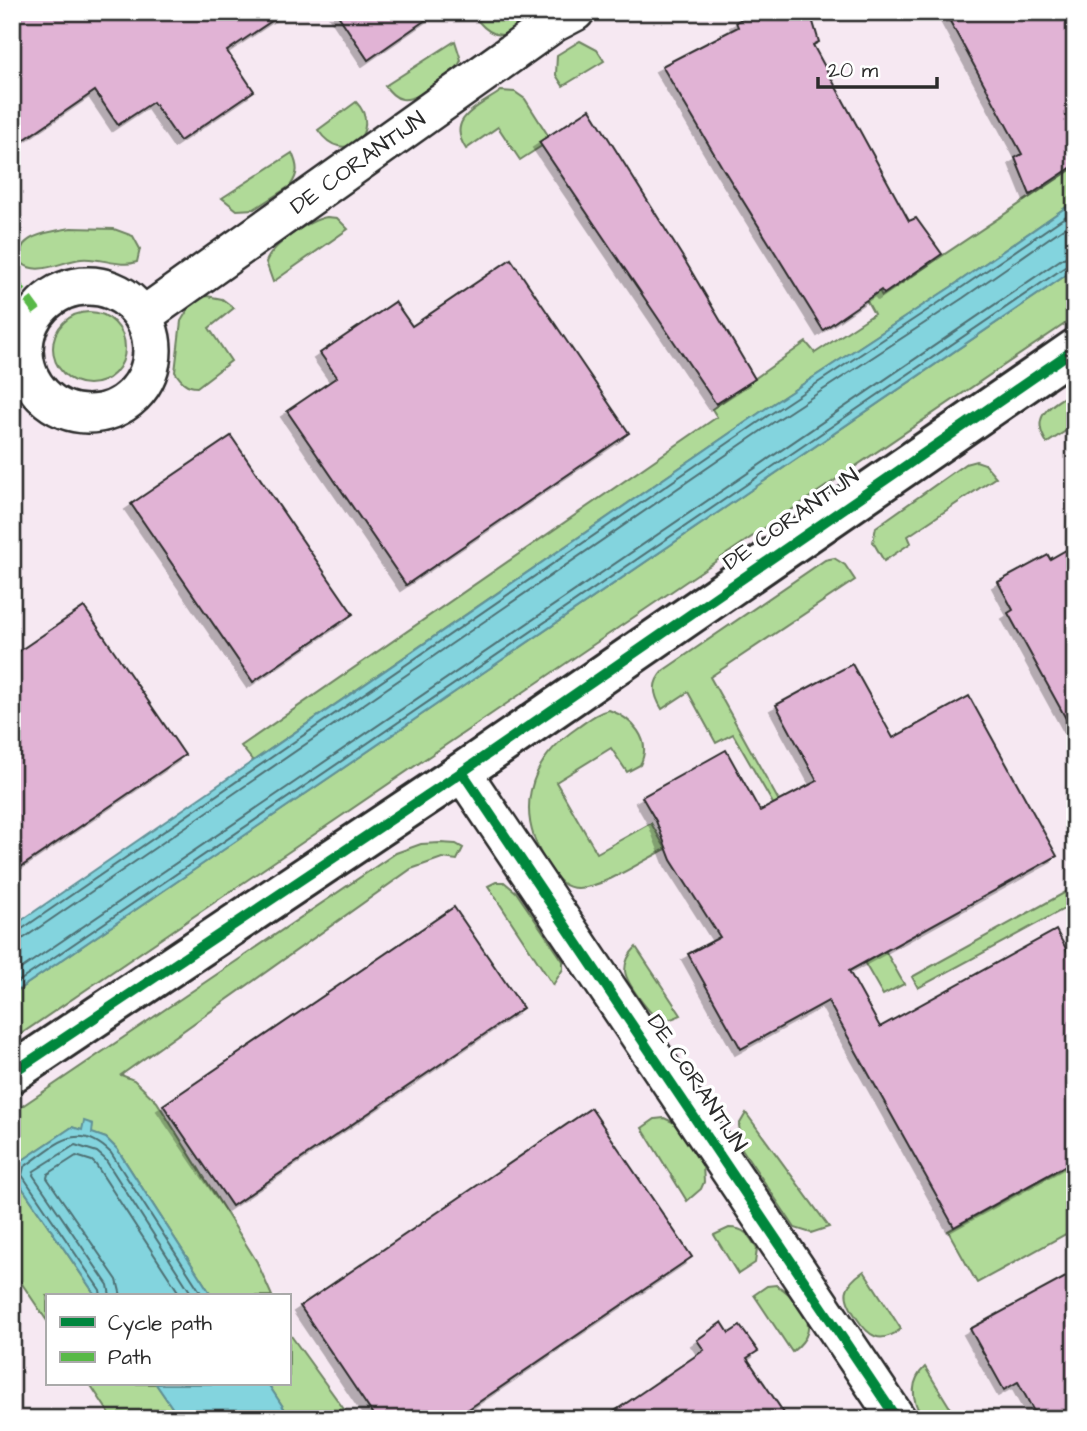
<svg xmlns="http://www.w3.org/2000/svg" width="1087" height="1431" viewBox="0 0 1087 1431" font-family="'Architects Daughter',sans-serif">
<defs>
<filter id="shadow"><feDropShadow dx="-6" dy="6" stdDeviation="0" flood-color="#0004"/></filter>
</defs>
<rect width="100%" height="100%" fill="#fff"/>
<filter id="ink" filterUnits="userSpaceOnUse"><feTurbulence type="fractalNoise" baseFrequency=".0143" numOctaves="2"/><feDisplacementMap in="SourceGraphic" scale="14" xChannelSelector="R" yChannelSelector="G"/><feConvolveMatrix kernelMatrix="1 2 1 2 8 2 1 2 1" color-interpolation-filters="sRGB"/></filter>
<g filter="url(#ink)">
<path fill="#f6e8f2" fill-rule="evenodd" d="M12,12h1063v1407h-1063zM47,1296h242v88h-242z"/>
<g fill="#b0da98" stroke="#6e8262" stroke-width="2">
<path d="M495,12h28c-9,27 -27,30 -45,9z"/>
<path d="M455,41l6,19c-6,15 -42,41 -59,39 -7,-1 -12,-7 -17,-13z"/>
<path d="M580,41l17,9 7,11 -41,25 -7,-11 1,-20z"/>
<path d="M763,80l119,216 193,-129v34l-121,84 -189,124 -512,352 -12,-15 476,-329 -5,-8 94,-67 9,11 59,-39 -124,-227z"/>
<path d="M501,91l14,1 10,7 26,41 -31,20 -22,-33 -32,22c-21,-31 13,-42 35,-58z"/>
<path d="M356,102c27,27 -11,68 -38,28z"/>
<path d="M292,153c6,13 7,21 -2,33l-36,23 -17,1 -15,-12z"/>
<path d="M327,217l10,1 11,11 -75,53 -7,-20c6,-17 43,-42 61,-45z"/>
<path d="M71,228l43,1 19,7 7,13 -3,13c-18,6 -36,-5 -56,-3 -19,2 -44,18 -59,4 -11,-27 30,-32 49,-35z"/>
<path d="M1075,269v48l-1063,723v-46z"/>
<path d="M207,296l15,3 12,9 -25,20 22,33 -34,26c-11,0 -16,-6 -22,-15l6,-51 11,-18z"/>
<circle cx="89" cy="348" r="36"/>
<path d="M1075,390v35l-28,18c-19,-29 7,-39 28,-53z"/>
<path d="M976,461l9,3 11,13 -88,59 3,7 -27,18 -11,-19 3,-15 89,-63z"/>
<path d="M834,558l11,7 10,15 -145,97 70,126 17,-9 107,190 -21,11 -150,-261 -17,9 -28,-51 -26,17c-9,-15 -11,-26 2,-39l161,-110z"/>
<path d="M609,710c23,8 44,30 31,55l-13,7 -16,-24 -55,34 41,71 54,-30 15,26c-24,12 -61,38 -88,39 -15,0 -21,-10 -29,-21 -35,-52 -23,-104 28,-139 10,-7 20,-16 32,-18z"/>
<path d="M440,843l16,1 7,4 -6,12 -15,-2 -31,11 -290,206 13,5 23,22 100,160 15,34h-60l-95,-147 -11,-11 -34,-11 -55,37 -2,13 81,119h-49v25l-35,-52v-156l384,-260 25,-9z"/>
<path d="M496,882h8l12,10 47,69v8l-10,16 -65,-99z"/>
<path d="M1075,887v16l-157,85 -6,-11z"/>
<path d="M636,947l45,68c-7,3 -13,6 -21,4 -10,-3 -34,-37 -35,-48 0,-9 5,-18 11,-24z"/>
<path d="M746,1113l83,114 -18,6 -16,-5 -53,-79 -3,-24z"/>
<path d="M664,1118l13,6 26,42 1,16 -3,7 -14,12 -45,-73 13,-9z"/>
<path d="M1075,1161v68l-98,54 -29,-52z"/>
<path d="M729,1228c16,0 20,7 28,21l-2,14 -17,11 -24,-39z"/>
<path d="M864,1271l37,58c-21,16 -32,8 -45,-12 -14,-21 -14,-31 8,-46z"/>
<path d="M776,1285c12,6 17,13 25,24 13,18 7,30 -9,43l-38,-57 13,-9z"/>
<path d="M289,1333l62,86h-60l-23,-35h21z"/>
<path d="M925,1367l32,52h-34c-11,-18 -14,-37 2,-52z"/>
<path d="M90,1384h66l24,35h-67z"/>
</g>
<g fill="#83d4de" stroke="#609096" stroke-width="2">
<path d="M1075,201v68l-1063,725v-67l753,-518 189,-124z"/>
<path d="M84,1121l9,3 -1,9 14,5 11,11 95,147h-116l-81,-119 2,-13 55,-37 10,3z"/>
<path d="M156,1384h112l23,35h-111z"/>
</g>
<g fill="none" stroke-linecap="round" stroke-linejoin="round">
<g stroke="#4e6f73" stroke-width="2">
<path d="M12,932l7,-1 750,-516 189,-125 117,-80"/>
<path d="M12,941l12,-3 750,-516 189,-124 112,-78"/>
<path d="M12,975l1051,-717 12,-3"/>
<path d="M12,986l1056,-721 7,-1"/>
<path d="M101,1296l-1,-6 -78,-115 2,-8c32,-22 53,-48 87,-14l92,143"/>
<path d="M110,1296l-2,-11 -75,-110 1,-4 41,-26 22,7 8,7 88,137"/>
<path d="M121,1296l-4,-16 -70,-102 1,-4 28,-18 16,5 4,4 85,131"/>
</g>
</g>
<g fill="#e1b3d5" stroke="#2b2b2b" stroke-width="2" filter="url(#shadow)">
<path d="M12,12h273l-58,39 27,40 -74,50 -27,-39 -35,23 -23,-34 -83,57z"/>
<path d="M336,12h101l-69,48z"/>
<path d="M755,12h55l9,30 -6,3 96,176 7,-3 26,36 -58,40 -3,-4 -58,40 -101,-163 -60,-101 76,-39 -2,-5z"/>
<path d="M945,12h130v153l-45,30 -15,-37 7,-4z"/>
<path d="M590,109l94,150 71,120 -39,25 -177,-262z"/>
<path d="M511,259l118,174 -223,152 -119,-174 50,-34 -17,-24 75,-51 17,24z"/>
<path d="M231,436l122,178 -100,68 -122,-178z"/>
<path d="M1075,545v190l-67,-122 5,-3 -15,-28 50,-27 2,4z"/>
<path d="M84,607l101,148 -173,118v-217z"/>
<path d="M852,664l41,74 76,-42 88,160 -208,115 31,56 176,-97 19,35v195l-121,67 -126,-226 -87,48 -53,-95 32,-17 -49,-77 -15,-39 -14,-24 84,-47 34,61 57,-30 -41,-76z"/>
<path d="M454,907l69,101 -291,198 -69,-101z"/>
<path d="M591,1108l101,149 -238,162h-78l-76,-113z"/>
<path d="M1075,1272v147h-37l-20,-37 -14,8 -34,-61z"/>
<path d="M722,1322l7,11 11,-7 18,25 -11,7 41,61h-185l101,-69 -7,-10z"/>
</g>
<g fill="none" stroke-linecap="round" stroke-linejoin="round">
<defs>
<g id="street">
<circle cx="88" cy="350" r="64"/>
<path id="s1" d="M143,316l411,-293 21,-11"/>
<path d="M462,772l435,647"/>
</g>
<path id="secondary" d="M12,1073l450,-301 613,-423"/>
</defs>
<use href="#street" stroke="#2b2b2b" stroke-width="42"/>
<use href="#secondary" stroke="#2b2b2b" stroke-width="44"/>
<use href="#street" stroke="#fff" stroke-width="37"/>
<use href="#secondary" stroke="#fff" stroke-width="38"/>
<path stroke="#58b947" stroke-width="9" stroke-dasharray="18 9" stroke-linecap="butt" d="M12,278l25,34"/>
<defs>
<g id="cycleway">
<path d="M462,772l435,647"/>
<path d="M12,1073l450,-301 613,-423"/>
</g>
</defs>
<use href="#cycleway" stroke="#fff" stroke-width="15"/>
<use href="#cycleway" stroke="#00873e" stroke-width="10"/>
</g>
</g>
<g text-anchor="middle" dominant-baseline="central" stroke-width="7" stroke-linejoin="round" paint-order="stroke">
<g font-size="23" fill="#2b2b2b" stroke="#fff">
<text stroke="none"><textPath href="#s1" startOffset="264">DE CORANTIJN</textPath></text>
<text transform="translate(791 519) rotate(-35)">DE CORANTIJN</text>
<text transform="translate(697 1083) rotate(56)">DE CORANTIJN</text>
</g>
</g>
<rect width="1087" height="1431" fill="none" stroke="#fff" stroke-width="42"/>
<rect x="21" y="21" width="1045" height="1389" fill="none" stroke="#2b2b2b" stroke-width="2.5" filter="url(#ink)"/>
<rect x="46" y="1294" width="245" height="91" fill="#ffffff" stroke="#aaaaaa" stroke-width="2"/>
<rect x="60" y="1317" width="35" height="10" fill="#00873e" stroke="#aaaaaa" stroke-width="2"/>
<text x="108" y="1330" font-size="21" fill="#2b2b2b">Cycle path</text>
<rect x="60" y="1352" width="35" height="10" fill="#58b947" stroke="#aaaaaa" stroke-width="2"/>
<text x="108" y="1364" font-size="21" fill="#2b2b2b">Path</text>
<path d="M818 77v10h119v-10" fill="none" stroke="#2b2b2b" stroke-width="3.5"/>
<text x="828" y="77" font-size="21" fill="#2b2b2b" stroke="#ffffff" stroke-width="5" paint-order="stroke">20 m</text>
</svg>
